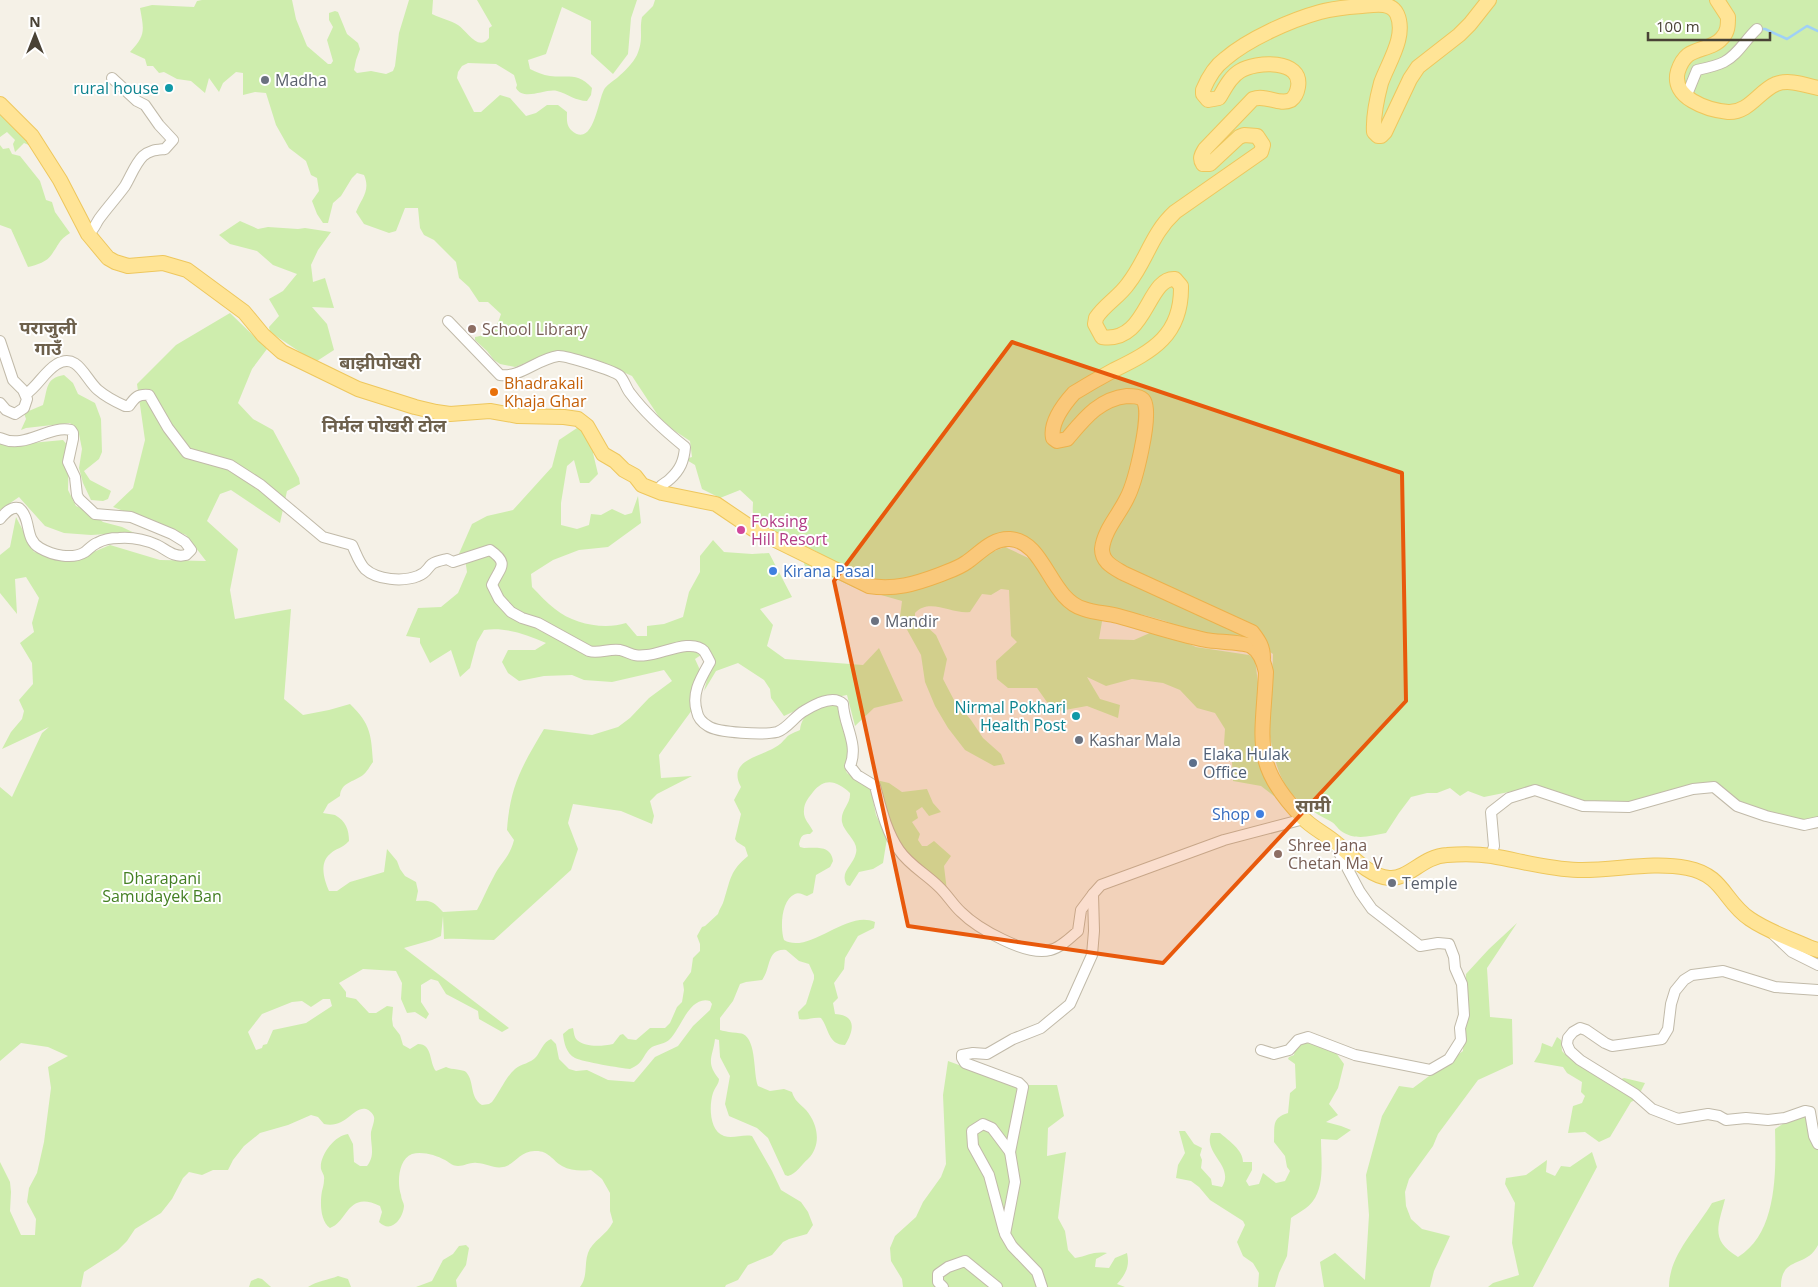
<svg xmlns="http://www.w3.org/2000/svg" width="1818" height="1287" viewBox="0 0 1818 1287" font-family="'Open Sans','Noto Sans Devanagari',sans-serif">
<rect width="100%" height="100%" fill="#f5f1e7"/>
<g fill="#ceedad" fill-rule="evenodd">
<path d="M202,0h90l4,19 11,27 21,18h3l2,-3 -6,-21 6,-13 -4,-7v-7l6,-2 3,1 9,22 11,9 2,6 -4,11 -2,10 3,3 14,-2 15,3 7,-3 2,-5 4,-33 10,-33h24l-1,14c8,4 18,6 26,11 9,6 20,27 31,13v-10l3,-2 -15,-26h160l-6,18 -3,36 -15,20 -22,-20v-33l-29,-14 -16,47 -18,6 2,9c6,3 13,6 20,7 18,2 28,-4 42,12l-1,7 -4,6c-11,0 -19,-7 -30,-10 -12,-3 -33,11 -41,-3l1,-3 -3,-10 -18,-11 -28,-1 -6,3 -4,6 -1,6 17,34h7l19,-17 10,3 16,18 10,-3 11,-8h11l9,7c0,6 -1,13 4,18 23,21 27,-33 34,-42 3,-4 8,-7 12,-10 7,-6 16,-15 20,-23 7,-16 2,-24 5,-38l11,-11 2,-6h1163v817l-13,5 -63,-18 -30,-21 -86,19h-47l-41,-16 -54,11 -16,-6 -8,5 -10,-8 -13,5h-10l-16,4 -12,16 -13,20c-16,3 -31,8 -45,-2 -4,-3 -6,-8 -11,-10 -40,-21 -50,-35 -59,-79 -2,-11 -5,-23 -4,-34 2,-18 6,-36 6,-54l-11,-7 -71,-15 -26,-11 -21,-6 -40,-5 -5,29 35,1 18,-8 28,8 16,7 53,8 6,4 4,32 -1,24 24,84 -8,-3 -13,-10 -28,-5 -1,-19 -8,-18 1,-15 -10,-16 -18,-5 -17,-18 -17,-7 -31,-4 -26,7 -19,-9 13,22 20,6 -2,13 -31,-12 -33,6 -17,-24h-29l-11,-9 -1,-18 21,-19 -6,-6 -2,-46 -8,-1 -10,6 -9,-1 -12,18c-17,3 -40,-15 -55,1v3l21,19 11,24 -4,20 11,21 17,20 12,18 18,16 4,10 -11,2 -29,-16 -17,-22 -13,-22 -10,-24 -4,-27 -21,-38 2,-16 -49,-14 -19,-9 -26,-6 -4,-8 2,-5 84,32 115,-44 32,15 -15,-24c-46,19 -119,55 -168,37 -8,-3 -20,-8 -27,-14 -10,-9 -7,-9 -22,-14 -14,-4 -45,-17 -51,-30 -2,-4 -1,-11 -1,-15l-13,-12 -20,8 -18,-9 -7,-24 -10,-6 7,-2 -2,-16 -18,-12 -13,-12 -27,-41 -20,-9 -71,-10 -26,10 -15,-3 -6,-4 -7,-9 -12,-11v-3c17,-3 21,-7 26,-23l-13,-12h-9l-10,-15 -10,-9 -3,-16 -22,-22 -10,-5 -4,-7 -2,-20h-13l-9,23 -7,2 -25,-9 -8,-12c5,-13 15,-21 8,-37l-7,-2 -5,5 -11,18 -8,7 -5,20h-5l-6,-9 -5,-13 7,-10 -2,-13 -6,-3 -5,-14 -17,-13 -13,-23 -10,-32 -11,-1 -12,3v-22l-7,-1 -13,11 -4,9 -10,-14 -4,15 -14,-12 -14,-2 -13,-7 -5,1 -6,-7h-6l-2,-7 -15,-7c16,-17 14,-22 10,-44l12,-3 42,2 3,-6z"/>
<path d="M0,114l20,17 11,15 -7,-3 -9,9 -2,-8 2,-4 -8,-8 -7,5z"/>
<path d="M0,145l3,4 6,-1 3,6 8,2 20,25 6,19 6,2 3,10 15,21c-12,8 -10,10 -18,21 -5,8 -15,11 -24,13l-17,-38 -11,-4z"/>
<path d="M240,221l18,8 10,-2 30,2 7,-1 26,4 -13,18 -7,15 2,17 12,-4 9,30 -22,-1 15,17 7,26 -17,11 -11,-5 -36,-24 -1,-5 10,-11 -10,-17 14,-8 14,-17 -24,-9 -16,-14 -27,-7 -11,-9z"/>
<path d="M230,313l37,36 -15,20 -14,34 15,16 20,11 26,48 1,6 -13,7 -7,32 -49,-33 -11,4 -13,27 31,28 -8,41 5,29 56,-10 -7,90 19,16 26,-5 21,-6c21,20 21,31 23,58 -3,4 -6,10 -10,13 -9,7 -22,7 -23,21l-12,8 -5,9c3,1 9,1 12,2 11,6 14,15 14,26 -7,8 -13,7 -19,13 -11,9 -6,26 -1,37h8l13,-9 34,-10 3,-23 10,12 3,8 5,7 11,6 2,9 -2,10c15,-1 17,0 27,11l34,-2c6,-11 10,-21 16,-32 7,-15 16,-19 21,-38l-7,-10c3,-44 15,-64 37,-101l48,6 26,-8 12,-9 19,-20 23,-17 -8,-11 -52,12 -28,-2 -12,-5 -28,1 -25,5 -11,-8 -6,-11 6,-12h27l11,-7c-21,-9 -40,-16 -62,-13l-7,12 -7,26 -10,9 -9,-27 -21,13 -10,-20v-5l-14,-2 12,-28 23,-1 17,-14 9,-21 -2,-13 -7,-3 14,-32 15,-8 26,-6 39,-43 7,-27 24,-16 13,24 -3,5 5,21 -9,9h-9l-6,-23 -7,6 -6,37v22l16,4 12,-4 2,-11 10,1 11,-6 13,6 7,-2 6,-17 3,27 -33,24 -29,3 -26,10 -22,14 1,13c7,7 15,16 23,22 18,15 49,21 71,14l11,13h10v-10l17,-2 19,-7 6,-25 11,-20v-16l13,-16 11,12 28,2 17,-1 23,44 -32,12 13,16 -6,21 18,13 78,6 16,-17 24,53 -29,7 -19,18 -8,-31 -31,6 -32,15 -13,-18 -1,-9 -6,-9 -26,-17 -22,8 -12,20 8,-30 -5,-10 -12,8 5,11 -8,40 -33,45 2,23 31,-2 -35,18 -7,7 4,15 -2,8 -31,-13 -48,-7 -5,19 10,26 -7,21 -77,70c-17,0 -33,-2 -50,-1l-1,-23 -2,20 -9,4 -28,8 105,80 -7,4 -23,-13 -1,-8 -32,-17 -8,-13 -7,-2 -10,6v17l8,12 -3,5 -11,-7 -8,1 -6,-14 1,-16 -6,-12 -33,-2 -24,14 7,9v5l10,2 13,14h7l11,-7 6,1 -1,12 1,7 7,9 3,10 7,4 8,-5c15,0 11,19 18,27l10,-4c6,3 17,2 20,5 9,10 3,25 16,33l7,-1 3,-2c8,-10 13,-24 23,-33 6,-5 16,-6 21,-12 5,-6 7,-15 15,-18l5,5 3,15 10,10 7,2 11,-1 21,10 26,2 21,-25 23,-11 15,-20 17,-16 2,-6 -2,-3c-20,-6 -29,27 -40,38 -5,5 -12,5 -18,8 -9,6 -7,16 -22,22 -9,-1 -47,-7 -55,-11 -9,-5 -11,-15 -12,-24l6,-5 4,-1c1,4 1,9 4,12 9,8 26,6 36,4l7,-9 3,-1 5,5 8,1 14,-12h15l5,-5 7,-16 5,-5 2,-12 -1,-7 8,-11 2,-14 7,-7v-7l-3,-8 5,-9 3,-1 13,-12c1,-5 5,-9 6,-14 7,-22 6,-29 24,-44l-3,-9 -8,-5 -2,-3 6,-25 -7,-14 7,-13c-14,-26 17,-30 33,-39 6,-3 8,-6 12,-10 3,-4 10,-6 14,-8 2,-20 21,-25 38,-24 5,21 16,39 6,60l3,7 24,17 5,25 11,23 -4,25 -10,6 -14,3 -9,14 -3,-1c-8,-13 6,-19 9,-32 3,-12 -12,-20 -14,-31 -2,-12 9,-18 8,-29 -13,-12 -25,-16 -37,-1 -4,5 -9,11 -9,18 -1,9 5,13 9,21l-3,3c-8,0 -9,2 -11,10l1,3 4,1c12,0 27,-3 29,13l-3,6 -14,8 -3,18 -6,3c-4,-1 -8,-4 -12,-2 -14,6 -15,34 -11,46 25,15 63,-31 91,-18l-1,6 -16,8 -13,22 -1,11 -10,14 4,15 -5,5 2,11c22,1 19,17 10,31 -17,0 -16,-17 -24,-27 -9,-1 -14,3 -22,1l-1,-7 8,-8 8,-25v-4l-5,-11 -10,-3 -13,-11c-20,-2 -15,20 -24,30l-16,2 -6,2 -7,17 -13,17v12c5,2 21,3 23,4 14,7 10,40 15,52l12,5 14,-2 8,3c2,8 8,12 14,18 12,14 16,35 2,49 -7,6 -11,14 -20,17l-3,-1 -17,-37 -11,-10 -28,-12 -4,-12 5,-28 -10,-19 -1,-17 -4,-1c-2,18 -10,23 4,40 0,5 -4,8 -6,14 -4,12 -4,38 11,43 9,3 19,-2 28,0l20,35 9,19 20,12 7,10 5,13 -6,9 -18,5 -6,3 -11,13 -24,10 -10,15 -12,5 -1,2h-145c8,-10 4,-23 8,-34 4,-12 19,-18 25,-31l-3,-11v-18l-8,-14 -11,-9c-10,1 -20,1 -29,-4 -10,-6 -13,-15 -26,-15 -16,-1 -21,14 -33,16 -9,2 -17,-4 -26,-4 -7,-1 -12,3 -19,3 -5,0 -8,-3 -13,-6 -9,-5 -23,-9 -33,-6 -14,5 -15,30 -11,41 0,4 3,8 3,11 -1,13 -13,28 -25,16l3,-10 -2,-6c-33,-16 -32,16 -50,22 -10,-7 -10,-26 -8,-37 1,-4 2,-7 2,-11 1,-5 -2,-7 -3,-11 -2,-13 14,-34 27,-35l5,10 1,18 6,4h7c9,-12 3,-21 4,-34 1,-5 4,-11 3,-15 -1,-4 -5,-7 -8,-8 -13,-3 -20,20 -42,15l-6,-7 -7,-2 -23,10 -28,8 -16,13 -11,14 -5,10h-15l-11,5 -13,-3 -6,6 -11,21 -11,14 -26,16 -8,12 -9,9 -34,22 -3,15h-81v-125l10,20 1,10 -1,19 11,24h14l1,-16 -9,-17 2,-14 8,-15 7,-31 7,-54 -3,-21 20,-11 -20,-9 -27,-4 -21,18v-274l12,10 30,-64 7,-6 -47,22 9,-17 11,-13 2,-8 -5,-11 14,-16 -1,-21 -12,-20 14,-11 -2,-9 7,-25 -13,-21 -11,2 2,35 -17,-21v-38l10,-8 6,-30 18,35 43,7 33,-14 50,15 46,1 -20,-26 -73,-28 20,-19 12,-48 -8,-56 39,-39zM323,999h7l2,7 -26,17 -33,7 -6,14 -4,1 -1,3 -6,2 -8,-18 14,-18 30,-12 10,-1 9,6z"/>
<path d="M64,375l9,8 5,11 17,9 6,16 1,33 -3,7 -15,12 6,9 21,11 -3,8 -5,2 -12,-1 -8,-17 -4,-15 3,-19 -3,-15 -9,-11 -44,5 -5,2 5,-11 -2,-6 19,-8c5,-16 2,-27 21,-30z"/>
<path d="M63,440l6,7 -1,43 8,16 12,5 15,11 19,5 27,13 -25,-7 -33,2 -27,-2 -19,-7 -26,-29 -19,13v-67l10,2z"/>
<path d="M872,779l17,4 13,9 25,-3 6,14 8,9 -12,4 -7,-9 -6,4 2,7 -6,4 8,12 -2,6 4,6h5l7,-5 17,15 -7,10 3,25 -41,-36 -9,-13z"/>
<path d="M1517,923l-30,45 3,49 22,2 1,45 -35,16 -40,54 -5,12 -24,33 -4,13 1,14 5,13 11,10 28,7 -16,35 -4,16h-106l-4,-25 15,-9 30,27 4,-65 -3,-40 16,-59 17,-30 14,2 50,-37 3,-77 23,-25z"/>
<path d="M1557,1037l4,3 1,11 7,7 39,26 16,-6 21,5 -8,16 -6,3 -21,35 -11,5 -14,-10 -17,1 5,-27 9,-3 3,-7 -4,-4 1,-10 -15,-9 -4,-6 -29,-5 6,-10 2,-9 10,4z"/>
<path d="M1302,1040l32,10 10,14 -6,24 -9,16 9,11 -12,7 15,4 10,4 -14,10 -16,-1c0,20 4,46 -8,62 -5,7 -15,12 -22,17l-4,38 -8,17 -4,14h-17l1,-14 -6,-10 -10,-7 -6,-14 8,-17 -2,-4 -33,-21 -11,-13 -8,-6 -15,-3 2,-13 7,-12 -6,-22h6l9,13 8,4 -2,7 2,5 -1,8 10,11 1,6 10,2c13,-21 -19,-33 -11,-54h9c9,8 23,17 23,29h9v8l-6,11 3,5 10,-2 4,-11 13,10 9,-2 5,-10 -3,-4 -2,-11 -11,-14c1,-16 -3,-24 14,-29l2,-20 6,-5 -1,-24 -7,-5 1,-2 5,-2 1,-6z"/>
<path d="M948,1061l66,24h43l7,31 -16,12 -1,28 19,-4 -8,66 7,13 3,19 7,8c13,-2 18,-7 32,-5l-11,6 -1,8 14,1 6,-10 12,-5c3,13 -1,21 -10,31l8,3h-222l-1,-8 -11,-18 -1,-13 5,-12 21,-19 7,-15 18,-25 5,-13 -3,-69z"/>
<path d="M1801,1115l7,3 10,27v100c-12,24 -37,10 -37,42h-112c0,-32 27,-57 43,-84l13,-4c-7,28 -15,41 13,58 40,-24 38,-87 37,-128l14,-9z"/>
<path d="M1592,1152l5,15 -64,120h-45l5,-4 26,-8 -7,-32 3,-40 -10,-19 1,-6 20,-3 21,-15 -1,12 9,4 6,-10 9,1z"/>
<path d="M466,1245l3,3 -3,17 -10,15 1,7h-41l16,-6 11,-21 10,-6 6,-8z"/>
<path d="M338,1276l10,3 3,8h-43c9,-6 20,-7 30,-11z"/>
<path d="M258,1278l4,1 9,8h-22l2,-6z"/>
</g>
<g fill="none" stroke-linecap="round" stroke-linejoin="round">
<path stroke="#9fd0f6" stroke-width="2.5" d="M1761,29h4l22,10 20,-13 11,5"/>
<defs>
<g id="minor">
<path d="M1686,97l11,-27c9,-2 19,-4 27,-8 14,-7 21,-22 33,-33"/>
<path d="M88,234c6,-4 7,-9 11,-15 8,-11 18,-22 26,-33 6,-10 10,-22 18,-30 7,-6 13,-6 22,-7l8,-9 -14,-15 -14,-20 -8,-4 -25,-23"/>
<path d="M448,321l52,54c20,3 37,-16 58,-19 7,-1 57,15 62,20 4,4 6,12 10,17 15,20 35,38 55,54 -1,14 -5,23 -15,32 -4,4 -7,4 -10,8l2,6"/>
<path d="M0,341l13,39 10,10 4,9 -3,9 -9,6 -9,-4 -6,-7"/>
<path d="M26,394c12,-8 18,-22 31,-30 21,-12 28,15 41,26 7,6 18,12 27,16h4c6,-9 9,-12 20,-11l19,33 19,25 43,12 31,20 62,52 29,8c4,8 7,18 13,24 12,11 38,13 53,7 9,-3 9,-8 14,-12 4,-3 11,-4 15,-5l6,3 37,-12c20,14 10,17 2,35l7,14 12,13 11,6 16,5 51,28c10,3 21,-3 31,-1 12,3 12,7 27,5 15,-1 45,-17 57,-4 2,3 4,7 6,11 -9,16 -19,31 -13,50 1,6 6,11 11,14 10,7 56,9 69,6 10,-3 18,-16 27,-21 10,-6 29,-17 39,-7 1,22 16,40 7,62l7,9 18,11c6,22 11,45 24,64 10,15 27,24 39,36 9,8 15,19 23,26 16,16 66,45 89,38 10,-2 20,-12 28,-19l3,-21 12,-16"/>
<path d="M0,438c25,12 48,-13 71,-8l2,3v6l-5,23 7,15 2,18 2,4 16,15 36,3 41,17 13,8 6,8 -5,5c-12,3 -19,-5 -29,-10 -11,-5 -25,-8 -38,-7 -7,0 -15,1 -22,5 -5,2 -8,6 -12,9 -13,8 -33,3 -45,-4 -16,-9 -8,-29 -21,-40 -8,-2 -14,5 -19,11"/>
<path d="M1491,856l3,-10 -3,-34 18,-14 26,-8 48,16 46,1 64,-18 21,-2 23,19 29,10 38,9 14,-3"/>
<path d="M1774,935l18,17 26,13"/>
<path d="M1818,990l-43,-3 -52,-16 -31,4 -8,5 -9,11 -4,13 -3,25 -6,10 -50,7 -7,-3 -19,-13 -6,-2 -7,4 -5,6 -1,6 3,7 10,9 55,34 17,15 26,10 30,-5 11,2 7,4 20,-2 22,2 17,-2 20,-7 5,1 4,24 4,8"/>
<path d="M1261,1050l13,4 15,-4 9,-10 10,-3 47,18 75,15 19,-11 12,-19 -1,-12 4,-13 -2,-31 -7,-16 -1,-11 -5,-13 -11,-1 -18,3 -48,-37 -12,-17 -24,-45"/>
<path d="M1004,1231l-15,-56 -16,-29 -1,-15 11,-7 9,4 18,24"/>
<path d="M943,1287l-5,-5v-8l10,-7 17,-6 32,26"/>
<path d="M1042,1287l-5,-15 -25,-26 -7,-12 10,-52 -5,-30 13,-65 -4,-4 -54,-20 -3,-5v-3l11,-2 14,1 26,-15 28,-11 29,-24 22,-49 2,-24 -1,-37 8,-9 123,-45 80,-21"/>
</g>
<g id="major">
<path d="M1717,0l11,17c0,8 0,15 -6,21 -8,10 -24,10 -34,17 -5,4 -8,10 -10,16 -8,27 30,39 50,41 21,1 31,-21 48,-28 13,-5 29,1 42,4"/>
<path d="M0,104l32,32 28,44 28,54 20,24 7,4 13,4 35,-3 24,7 57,42 19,23 19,17 76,37 57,18 21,5 14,2 40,-3 28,5 46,1 14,2 9,7 16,28 12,7 9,9 11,6 7,9 20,8 54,11 37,25 116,57c26,4 46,-2 70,-11 10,-4 20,-7 28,-13 13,-9 25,-24 43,-23 35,2 40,61 74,70 11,4 23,4 34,7 29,8 58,18 88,24 10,2 38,2 45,6 9,5 13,17 15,26 -3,68 -16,92 37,146 9,10 23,16 33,25 15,12 32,33 53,35 19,2 34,-22 58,-23 14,-1 31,-1 45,1 29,5 56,13 86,14 36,1 73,-9 109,-2 37,7 37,34 63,51 19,13 41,20 61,29l7,2"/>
<path d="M1263,658c0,-11 -4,-17 -11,-26l-129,-59c-10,-6 -21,-11 -21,-24 2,-19 17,-34 25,-51 8,-15 25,-82 17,-97 -3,-5 -12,-5 -17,-5 -28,3 -43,23 -60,43l-10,2 -4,-3c-3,-15 11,-34 21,-45 13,-8 27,-16 40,-23 39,-19 68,-35 67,-84l-6,-7c-28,-2 -28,65 -73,58l-7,-13 1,-6c8,-13 23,-21 32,-34 19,-24 23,-50 47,-72l86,-60 2,-7 -6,-9 -13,-1 -5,2 -29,27h-7c-4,-6 -1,-10 2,-15l48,-50c13,-5 26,7 38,1 4,-3 6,-7 7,-13 5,-28 -42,-26 -58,-16 -10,6 -15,17 -21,27l-11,2 -5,-6v-4c5,-12 11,-23 22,-31 23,-20 66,-39 95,-47 14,-4 28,-5 42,-6 11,-1 29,-5 35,8 10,22 -9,49 -16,69 -4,15 -8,34 -7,49l4,4h3l4,-4 25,-53 8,-12 41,-32 11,-11 19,-24"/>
</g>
</defs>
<use href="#minor" stroke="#c1baa9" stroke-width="12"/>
<use href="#major" stroke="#eec75d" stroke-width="16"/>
<use href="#minor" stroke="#fff" stroke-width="10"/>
<use href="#major" stroke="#ffe496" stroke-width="14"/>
</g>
<path fill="#e8590c" fill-opacity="0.2" stroke="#e8590c" stroke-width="4" stroke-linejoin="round" d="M1012,342l390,131 4,228 -243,262 -255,-37 -74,-345z"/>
<g fill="#6b7280" stroke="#fff" stroke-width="2">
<circle cx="265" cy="80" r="5"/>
<circle cx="875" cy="621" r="5"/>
<circle cx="1079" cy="740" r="5"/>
<circle cx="1392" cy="883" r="5"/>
</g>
<g fill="#0f9aa8" stroke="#fff" stroke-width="2">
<circle cx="169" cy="88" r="5"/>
<circle cx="1076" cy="716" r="5"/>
</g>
<g fill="#8d6e63" stroke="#fff" stroke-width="2">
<circle cx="472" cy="329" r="5"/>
<circle cx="1278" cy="854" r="5"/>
</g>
<circle fill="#e8710a" stroke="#fff" stroke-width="2" cx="494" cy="392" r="5"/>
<circle fill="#d1479c" stroke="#fff" stroke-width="2" cx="741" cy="530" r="5"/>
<g fill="#3f7fe0" stroke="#fff" stroke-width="2">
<circle cx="773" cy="571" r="5"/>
<circle cx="1260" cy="814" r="5"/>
</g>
<circle fill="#5c6f8a" stroke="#fff" stroke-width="2" cx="1193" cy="763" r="5"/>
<g text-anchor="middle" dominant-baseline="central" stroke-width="4" stroke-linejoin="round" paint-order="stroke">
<g font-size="16" fill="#5b616d" stroke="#fff" text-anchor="start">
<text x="275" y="80">Madha</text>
<text x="885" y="621">Mandir</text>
<text x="1089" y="740">Kashar Mala</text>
<text x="1402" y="883">Temple</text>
</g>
<g font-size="16" fill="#0d838f" stroke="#fff" text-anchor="end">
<text x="159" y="88">rural house</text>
<text x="1066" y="707">Nirmal Pokhari<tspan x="1066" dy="18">Health Post</tspan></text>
</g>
<g font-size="16" fill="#785e54" stroke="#fff" text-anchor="start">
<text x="482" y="329">School Library</text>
<text x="1288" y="845">Shree Jana<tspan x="1288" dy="18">Chetan Ma V</tspan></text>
</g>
<g font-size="16" fill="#c56008" stroke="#fff" text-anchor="start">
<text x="504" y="383">Bhadrakali<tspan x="504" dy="18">Khaja Ghar</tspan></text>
</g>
<g font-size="16" fill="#b23c85" stroke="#fff" text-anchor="start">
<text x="751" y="521">Foksing<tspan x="751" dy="18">Hill Resort</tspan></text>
</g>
<g font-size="16" fill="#366cbe" stroke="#fff" text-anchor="start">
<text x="783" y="571">Kirana Pasal</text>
<text x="1250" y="814" text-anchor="end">Shop</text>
</g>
<g font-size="16" fill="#4e5e75" stroke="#fff" text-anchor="start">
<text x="1203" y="754">Elaka Hulak<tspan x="1203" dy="18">Office</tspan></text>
</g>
<g font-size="16" fill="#448023" stroke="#fff">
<text x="162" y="878">Dharapani<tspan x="162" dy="18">Samudayek Ban</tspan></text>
</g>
<g font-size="18" font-weight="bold" fill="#6d604c" stroke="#fff">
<text x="48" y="327">पराजुली<tspan x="48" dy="21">गाउँ</tspan></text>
<text x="380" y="362">बाझीपोखरी</text>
<text x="384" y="425">निर्मल पोखरी टोल</text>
<text x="1313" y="805">सामी</text>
</g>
</g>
<g transform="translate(35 35)" stroke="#ffffff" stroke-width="4" paint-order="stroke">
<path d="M0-4L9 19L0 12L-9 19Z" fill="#494235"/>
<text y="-8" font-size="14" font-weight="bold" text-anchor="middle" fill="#494235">N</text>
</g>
<path d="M1648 32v8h122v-8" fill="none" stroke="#494235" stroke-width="2.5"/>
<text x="1656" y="32" font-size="15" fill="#494235" stroke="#ffffff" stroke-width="4" paint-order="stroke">100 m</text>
</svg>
